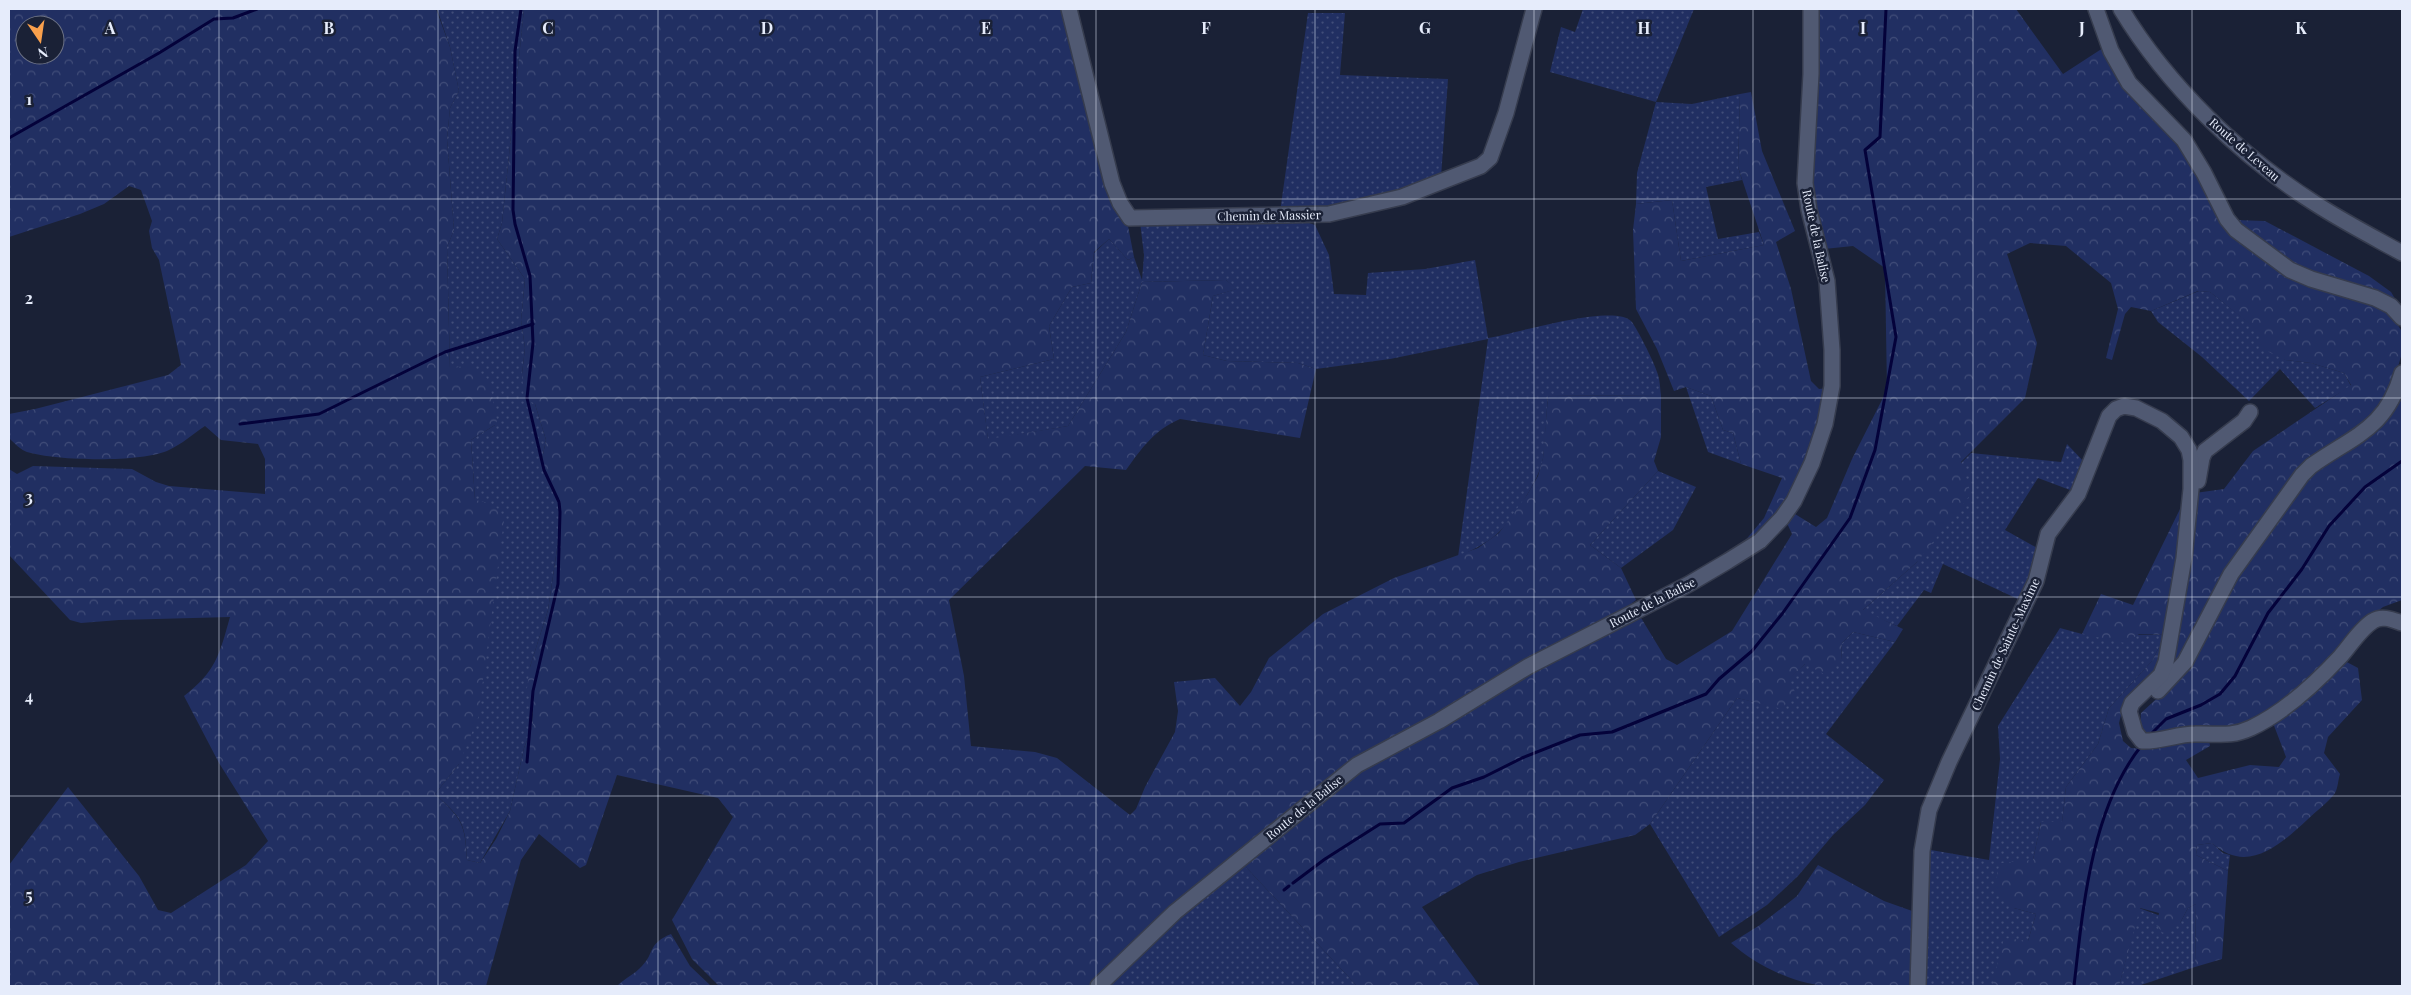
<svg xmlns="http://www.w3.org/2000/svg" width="2411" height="995" viewBox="0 0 2411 995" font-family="'Playfair Display',serif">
<defs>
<pattern id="grass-dots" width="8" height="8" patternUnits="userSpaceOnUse" patternTransform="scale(1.25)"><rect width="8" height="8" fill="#212f62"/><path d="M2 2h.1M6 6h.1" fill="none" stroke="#414d79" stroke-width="1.8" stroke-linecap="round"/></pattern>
<pattern id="forest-crowns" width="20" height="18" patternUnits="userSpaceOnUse" patternTransform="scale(1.25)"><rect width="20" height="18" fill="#212f62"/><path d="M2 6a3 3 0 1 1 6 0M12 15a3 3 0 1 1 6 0" fill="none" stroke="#414d79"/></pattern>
</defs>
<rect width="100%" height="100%" fill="#1a2136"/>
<g fill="url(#grass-dots)">
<path d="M437,9h87l-22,214 -5,16 28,40 -4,41 4,28 -3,26 13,30 11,36 -5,24 19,42 -2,36 -10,68 -18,57 3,58 -9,23 -14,63 -30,52 -13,-3c-2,-37 -4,-41 -32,-66l24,-30 16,-264 -4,-60 24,-15 -45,-56 -3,-122 7,-17 -7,-91 3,-31 9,-17 -9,-44z"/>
<path d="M1583,9h111l-38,93 36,2 48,-10 -2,73 4,13 -36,7 12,52 41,-7 5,13 -83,16 -9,-61 -36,4 1,-31 19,-71 -106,-30 11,-45 14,5z"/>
<path d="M1308,13h37l-5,62 108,4 -7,98 -33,12 -82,19 -46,4z"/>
<path d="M1303,221l12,4 14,30 5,39 32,1 2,-22 57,-4 50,-9 13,78c26,-4 125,-35 143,-17 5,5 24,43 26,51 3,7 3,16 4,23l-113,1c-2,20 -2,41 -5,62 -3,21 -29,60 -45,75 -12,11 -26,17 -40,24l30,-218 -98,20 -74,10 -18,-6 -71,-2 -24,-6 10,-59 23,-7 -10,-9 -84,2 -16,50 -58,94 -80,14 -8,-63 74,-18 -5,-33 23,-39 19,-4 3,-30 15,-14 19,21 6,-3 8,23 2,-25 -4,-33z"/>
<path d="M2199,291l11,1 52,41 23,27 26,3 33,10 7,13 -36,22 -35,-39 -31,32 -47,-44 -44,-35 -7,-11z"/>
<path d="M1686,387l25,9 12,34 10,3 8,31 -33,-12z"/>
<path d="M2067,444l18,19 -15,27 -32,-12 -33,52 34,19 -17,52 -79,-37 -12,29 -7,-3 -27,36 -35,-15 55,-49 44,-99 10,-10 90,9z"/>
<path d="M1658,471l38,16 -23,43 -52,38 -31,-23z"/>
<path d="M2060,628l22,6 86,1 -4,14 -5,-2 -7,14 -43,47 -11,36 -32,43 -4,36 -21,-1 -8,38 -19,48 22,6 -8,27 -36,45h-68l1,-137 64,11 11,-101 -2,-33z"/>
<path d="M1853,632l42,10 -69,92 58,46 -19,25 -32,30 -35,41 -31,29 -48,32 -69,-113 87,-126 45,10 6,-29 17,-15 36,-4 1,-17z"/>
<path d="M2212,843l11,10 7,2 -2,16 -32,-16 1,-10z"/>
<path d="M1244,865l113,121h-255l55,-54z"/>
<path d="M2196,904l-1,63 -57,19h-19l20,-78 41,15 8,-15z"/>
</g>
<g fill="url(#forest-crowns)" fill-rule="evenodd">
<path d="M9,9h427l14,38 9,44 -9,17 -3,31 7,91 -7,17 3,122 17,-4 22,15 8,41 -2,4 -24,15 4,60c14,3 24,4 29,20l-26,198 -19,46 -24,30c27,25 30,29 32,66l13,3 16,-24 14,-28 14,-63 9,-23v-26l-7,-4 4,-28 18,-57 10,-68 2,-36 -19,-42 5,-24 -11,-36 -11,-6 -2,-24 3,-26 -4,-28 4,-41 -28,-40 5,-16 22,-214h542l56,206 6,11 6,31 -6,3 -19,-21 -15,13 -3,31 -19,4 -23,39 5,33 -74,18 8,62 80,-13 58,-94 16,-50 84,-2 11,9 -24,7 -10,59 24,6 71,2 18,6 -16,69 -120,-19c-26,11 -38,29 -54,51l-41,-4 -136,134 15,76 7,70 64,6 22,6 73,57 6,-6 9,-22 30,-55 3,-21 -4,-29 41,-4 25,28 11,-14 18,-34 54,-44 71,-36 84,-30 21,-15 28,-38 11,-19 5,-18 5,-62 113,-1v42l-7,24 4,10 -68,74 31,23 15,32 -4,3 34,56 11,6 55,-34 60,-97 -6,-13 9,-7 21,13 11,-9 25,-59 35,-69 -2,-122 -32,-22 -29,3 -13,-50 5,-190h200l47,65 40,-26 31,50 43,47 22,28 10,18 87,89 19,8 51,14 16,8 13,10 7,12v21l-13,44 -7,14 -78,54 -96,145 -40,65 27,-182 29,-4 29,-38 98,-66 -7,-12 -33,-10 -26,-3 -24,-12v-15l-51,-41 -12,-1 -47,20 -20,-4 -6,7 -13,46 -6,-2 12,-49 -7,-26 -45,-37 -36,-3 -23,11 30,89 -12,55 -64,64 10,32 -54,68 -54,48 40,19 -8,13 -42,-10 -11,11 -1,17 -17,14 -19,-10 -16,15 6,13 -13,17 -45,-11 -87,126 -15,11 -116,27 -42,13 -55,32 58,79h-123l-113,-121 86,-73 -7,-9 -231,203h-373l-27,-27 -20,-39 61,-103 -15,-19 -101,-23 -31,90 -6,3 -41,-34 -18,26 -35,126h-477v-121l59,-78 71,89 19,34 13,3 75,-48 22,-24 -49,-78 -35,-67c32,-25 35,-40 46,-79l-111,3 -38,3 -11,-3 -61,-65v-86l8,5 16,-8 99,3 24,13 13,4 96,8v-35l-7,-15 -37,-4 -16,-14c-12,8 -23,18 -36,24 -27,13 -112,11 -142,2 -6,-2 -13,-9 -18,-14v-24l26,-5 133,-34 13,-10 -22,-105 -7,-12 -3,-17 3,-10 -11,-31 -12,-4 -25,18 -24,10 -71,23zM25,25h30v30h-30z"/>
<path d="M1751,92l11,59 33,80 -19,11 15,47 20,92 8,8 10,-1 -23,83 -40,61 -17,12 -5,-2 20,-24 18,-40 -41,-14 -8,-31 -10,-3 -12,-34 -25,-9 -12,4 -17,-42 -21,-40 -3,-79 3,-26 36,-4 9,61 83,-16 -26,-78 2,-73z"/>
<path d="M2234,220l31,1 104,55 22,16 9,15 -90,-31z"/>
<path d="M2402,385v215l-19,7 -12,10 -71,74 -61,37 -94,7 -5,-6 1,-16 24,-22 65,-105 77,-111z"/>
<path d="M2180,509l4,3 -16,123 -29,-1 -14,9 -43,-9 19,-40 32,11z"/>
<path d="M2159,647l5,2 -4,19 -37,39 -4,16 4,18 8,7 13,1 43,-9 22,-1 1,7 -24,14 12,18 52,-13 29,2 7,-10 -13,-34 70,-63 15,8 4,32 -34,37 -4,16 16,21c-2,6 -2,14 -5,19 -7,10 -20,19 -28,27 -27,25 -60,55 -95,23l-15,2 -1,10 32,16 -6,88 -27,8 1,-63 -8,4 -8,15 -17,10 -7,-8 3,-12 -19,-5 -21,78h-127l12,-48 24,3 8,-27 -22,-6 -20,-21 6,-24 33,-3 8,-38h21l4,-35 32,-43 11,-36 43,-47z"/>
<path d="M1818,865l66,36 31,11 -2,74c-29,0 -60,4 -89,0 -34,-4 -68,-21 -93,-43l29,-18 37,-29z"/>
<path d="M671,934l19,32 21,20h-94c8,-8 18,-12 25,-20 13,-13 5,-22 29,-32z"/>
</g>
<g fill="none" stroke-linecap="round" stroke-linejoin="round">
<g stroke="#04023a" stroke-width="3">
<path d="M521,9l-6,42 -2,159 2,14 15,52 3,67 -6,55 17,72 15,32 1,10 -2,72 -25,107 -6,71"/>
<path d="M9,138l150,-85 55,-34 19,-1 24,-9"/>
<path d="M240,424l79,-10 126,-62 88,-28"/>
<path d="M2149,736l17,-17 35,-14 19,-11 15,-18 33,-63 34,-44 27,-43 36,-39 37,-26"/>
<path d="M1293,883l32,-24 55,-35 24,-1 48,-35 32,-11 38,-19 58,-23 32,-3 94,-38 13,-15 33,-28 30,-37 68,-96 25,-68 21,-113 -31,-187 15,-13 6,-128"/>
<path d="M1284,890l5,-4"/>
<path d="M2074,986c9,-78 17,-178 68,-241"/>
</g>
<defs>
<g id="minor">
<path d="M1069,9l43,174 8,20 10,15 199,-4 73,-17 79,-31 9,-8 16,-45 28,-104"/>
<path d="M2096,9l15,42 18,32 55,57 20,33 23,46 9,11 54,40 21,9 64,19 16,8 11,12"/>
<path d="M2121,9c46,76 120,148 195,195 28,18 57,33 86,49"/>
<path d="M2198,481l4,-23 3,-7 39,-30 6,-9"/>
<path d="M2158,691l27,-29 46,-88 71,-99 9,-9c44,-31 75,-37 91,-93"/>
<path d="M1098,986l77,-74 182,-147 82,-44 90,-55 160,-82 39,-23 32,-20 22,-23 12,-17 18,-38 13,-39 7,-38v-36l-5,-69 -18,-71 -4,-27 6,-109v-65"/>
<path d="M1918,986l4,-135 7,-41 20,-48 87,-181 12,-47 30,-40 31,-78 7,-7 8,-3 12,2 26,13 19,16 8,13 2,10v29l-7,69 -18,104 -5,13 -29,28 -3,8 6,21 7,9c18,1 35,-7 53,-7 22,-1 34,4 56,-6 34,-16 63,-43 89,-71 10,-11 20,-28 33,-36 9,-6 20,-1 29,2"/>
</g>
</defs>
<use href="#minor" stroke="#363c4e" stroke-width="18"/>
<use href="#minor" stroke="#505972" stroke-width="15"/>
</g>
<path fill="none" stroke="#e6ecfb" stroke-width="1" stroke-opacity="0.55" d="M219,9v977M438,9v977M658,9v977M877,9v977M1096,9v977M1315,9v977M1534,9v977M1753,9v977M1973,9v977M2192,9v977M9,199h2393M9,398h2393M9,597h2393M9,796h2393"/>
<g text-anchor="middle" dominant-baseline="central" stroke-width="5" stroke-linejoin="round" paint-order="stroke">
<g font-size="12" fill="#e6ecfb" stroke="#1a2136">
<text transform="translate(2245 149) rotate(41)">Route de Leveau</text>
<text transform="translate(1269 215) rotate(-1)">Chemin de Massier</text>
<text transform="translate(1817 236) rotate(78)">Route de la Balise</text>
<text transform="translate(1652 602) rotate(-27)">Route de la Balise</text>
<text transform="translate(2005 644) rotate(-65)">Chemin de Sainte-Maxime</text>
<text transform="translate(1304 807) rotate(-39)">Route de la Balise</text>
</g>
</g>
<g font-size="16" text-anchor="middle" font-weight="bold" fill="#e6ecfb" stroke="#1a2136" stroke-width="5" stroke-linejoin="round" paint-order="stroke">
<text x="110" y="34">A</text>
<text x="329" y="34">B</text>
<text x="548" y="34">C</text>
<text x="767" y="34">D</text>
<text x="986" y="34">E</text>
<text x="1206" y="34">F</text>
<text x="1425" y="34">G</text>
<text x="1644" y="34">H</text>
<text x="1863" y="34">I</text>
<text x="2082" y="34">J</text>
<text x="2301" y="34">K</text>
<text x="29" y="105">1</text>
<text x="29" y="304">2</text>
<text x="29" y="503">3</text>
<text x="29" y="702">4</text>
<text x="29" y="901">5</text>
</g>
<rect width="2411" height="995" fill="none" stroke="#e6ecfb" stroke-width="20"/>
<g transform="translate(40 40) rotate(167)"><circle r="24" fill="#1a2136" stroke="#6c7285"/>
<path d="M0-4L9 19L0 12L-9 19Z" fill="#f9a04c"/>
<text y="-8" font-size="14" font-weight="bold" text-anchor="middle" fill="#e6ecfb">N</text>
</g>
</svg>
